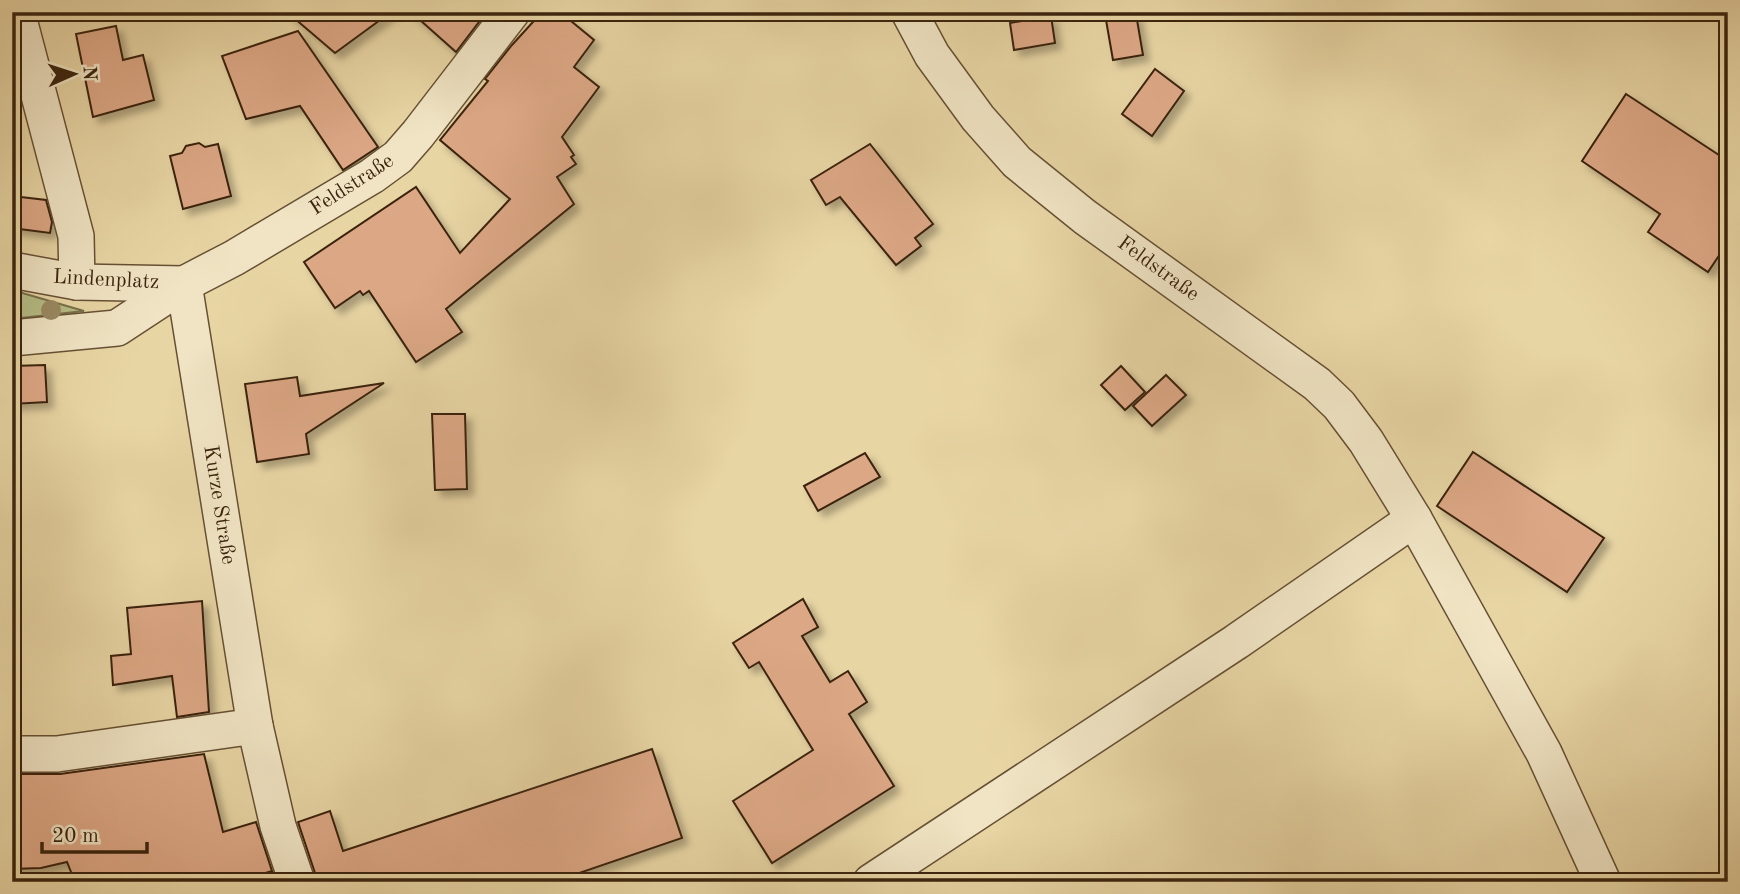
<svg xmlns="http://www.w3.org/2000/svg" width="1740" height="894" viewBox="0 0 1740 894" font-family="'Old Standard TT',serif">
<defs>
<filter id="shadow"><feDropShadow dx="6" dy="6" stdDeviation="3.5" flood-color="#0004"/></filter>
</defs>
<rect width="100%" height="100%" fill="#e8d5a4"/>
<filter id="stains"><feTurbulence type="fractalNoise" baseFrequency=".00286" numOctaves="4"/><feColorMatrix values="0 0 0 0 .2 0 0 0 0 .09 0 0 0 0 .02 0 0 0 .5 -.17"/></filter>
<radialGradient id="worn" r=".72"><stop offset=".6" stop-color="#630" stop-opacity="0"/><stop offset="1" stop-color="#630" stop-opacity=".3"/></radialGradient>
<path fill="#b6bd86" stroke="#78704a" stroke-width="2" d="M12,290l72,21 -72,8z"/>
<g fill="#dca785" stroke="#3b240e" stroke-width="2" filter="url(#shadow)">
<path d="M287,12h104l-56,41z"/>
<path d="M411,12h64l7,6 -26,34z"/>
<path d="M542,12h18l34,28 -20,27 25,20 -37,50 12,18 -3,2 5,7 -19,13 17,27 -128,105 16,23 -46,30 -47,-71 -6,4 -3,-4 -25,17 -31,-46 112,-75 44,66 50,-54 -70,-59 48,-59 -3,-2 27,-34z"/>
<path d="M1136,14l7,41 -30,5 -7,-40z"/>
<path d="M1051,16l4,27 -41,7 -4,-27z"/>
<path d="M116,26l7,34 20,-5 11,45 -61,17 -17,-83z"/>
<path d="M298,31l80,116 -35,23 -43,-64 -54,13 -24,-63z"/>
<path d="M1155,69l29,22 -32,45 -30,-22z"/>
<path d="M1626,94l102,67v81l-20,30 -60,-40 12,-18 -78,-53z"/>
<path d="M199,143l6,4 13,-3 13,52 -48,13 -13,-53 12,-3 4,-7z"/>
<path d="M870,144l63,80 -18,14 6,8 -25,19 -56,-68 -14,8 -15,-25z"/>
<path d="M12,196l34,4 6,22 -2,11 -38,-5z"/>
<path d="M45,365l2,37 -35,2v-38z"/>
<path d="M1121,366l24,26 -20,18 -24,-25z"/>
<path d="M1166,375l20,20 -34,31 -19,-20z"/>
<path d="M297,377l3,19 84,-13 -78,51 3,20 -52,8 -12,-78z"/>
<path d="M432,414h33l2,75 -32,1z"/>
<path d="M1473,452l131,86 -37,54 -130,-86z"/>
<path d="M865,453l15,24 -62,34 -14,-25z"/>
<path d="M803,599l15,28 -16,9 28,46 18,-11 19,31 -18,12 45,72 -122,77 -39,-62 80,-51 -54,-88 -10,6 -16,-25z"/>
<path d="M202,601l7,111 -32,5 -5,-41 -59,9 -2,-29 20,-2 -4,-46z"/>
<path d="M652,749l30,89 -129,44h-235l-20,-60 32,-11 13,40z"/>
<path d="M204,754l19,78 33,-10 16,49 -36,11h-161l-8,-20 -26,6 -29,1v-95h48z"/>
</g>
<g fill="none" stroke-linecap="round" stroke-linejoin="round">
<defs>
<g id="minor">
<path d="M17,12l59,224 1,46"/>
<path d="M909,12l23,43 46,63 39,44 68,55 232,167 22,21 27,36 48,78 130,234 59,129"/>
<path d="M12,270l65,12 107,2"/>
<path d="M184,284l71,442 23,100 19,56"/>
<path d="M12,338l105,-10 67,-44 50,-26 138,-82 26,-19 20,-23 94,-122"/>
<path d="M12,754h45l198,-28"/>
<path d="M871,882l365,-240 178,-123"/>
</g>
</defs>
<use href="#minor" stroke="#665034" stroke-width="38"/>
<use href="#minor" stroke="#f0e4c4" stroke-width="35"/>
</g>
<circle fill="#9a8962" cx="51" cy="310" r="10"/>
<g text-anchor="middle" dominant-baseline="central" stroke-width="5" stroke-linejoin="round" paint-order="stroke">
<g font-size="21" fill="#3b240e" stroke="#f0e4c4">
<text transform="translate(352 185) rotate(-33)">Feldstraße</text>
<text transform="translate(1158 269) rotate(36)">Feldstraße</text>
<text transform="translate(106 280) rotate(3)">Lindenplatz</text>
<text transform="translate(219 505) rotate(81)">Kurze Straße</text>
</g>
</g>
<rect width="1740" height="894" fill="none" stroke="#e8d5a4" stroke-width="42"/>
<rect x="14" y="14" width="1712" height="866" fill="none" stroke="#3b240e" stroke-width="3.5"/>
<rect x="21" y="21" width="1698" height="852" fill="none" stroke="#3b240e" stroke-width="2"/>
<g transform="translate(74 74) rotate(87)" stroke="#f0e4c4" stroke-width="5" paint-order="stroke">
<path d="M0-5L12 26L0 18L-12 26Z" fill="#3b240e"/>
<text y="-10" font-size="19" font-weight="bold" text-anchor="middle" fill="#3b240e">N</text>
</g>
<path d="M42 842v10h105v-10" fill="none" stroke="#3b240e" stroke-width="3.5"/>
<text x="52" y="842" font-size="21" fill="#3b240e" stroke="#f0e4c4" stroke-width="5" paint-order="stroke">20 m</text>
<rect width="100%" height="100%" filter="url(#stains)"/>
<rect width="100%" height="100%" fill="url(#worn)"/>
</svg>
